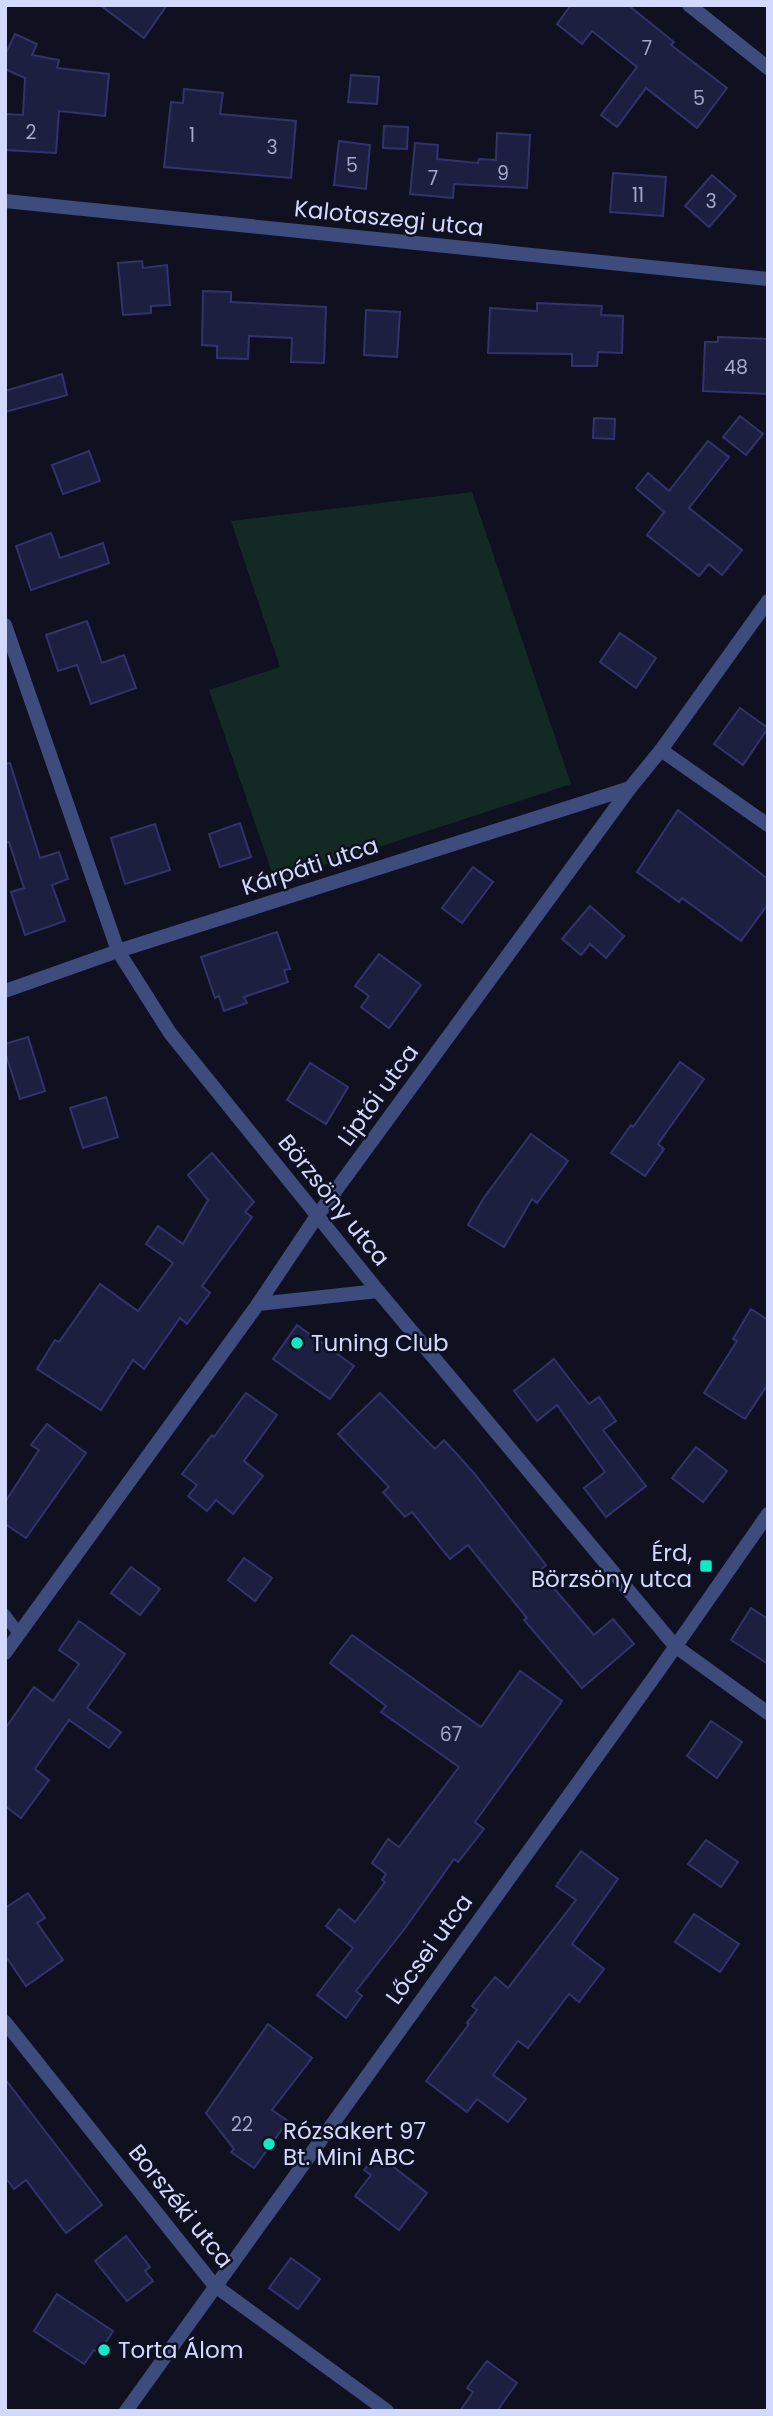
<svg xmlns="http://www.w3.org/2000/svg" width="773" height="2416" viewBox="0 0 773 2416" font-family="Poppins,sans-serif">
<rect width="100%" height="100%" fill="#0f1121"/>
<path fill="#122a23" d="M472,492l99,292 -296,97 -66,-191 71,-23 -49,-146z"/>
<g fill="#1c1f40" stroke="#30346b" stroke-width="2">
<path d="M100,5h67l-23,33z"/>
<path d="M571,5h57l46,37 -3,3 56,43 -30,40 -51,-40 -29,39 -16,-12 36,-48 -45,-36 -10,13 -25,-20z"/>
<path d="M15,34l22,10 -5,11 27,5 -2,8 52,6 -4,42 -46,-5 -3,42 -51,-3v-36l18,1 2,-37 -20,-9v-14z"/>
<path d="M351,75l28,2 -2,27 -29,-2z"/>
<path d="M184,89l39,4 -3,21 76,7 -5,57 -127,-11 7,-65 12,1z"/>
<path d="M384,126l24,1 -1,22 -24,-1z"/>
<path d="M497,133l33,2 -3,53 -73,-4 -1,14 -43,-4 5,-51 23,2 -1,14 41,4 1,-4 17,1z"/>
<path d="M339,141l31,4 -4,44 -32,-4z"/>
<path d="M613,173l53,4 -3,39 -53,-4z"/>
<path d="M712,175l24,21 -27,31 -24,-21z"/>
<path d="M142,261l1,7 24,-3 3,40 -19,1v7l-28,2 -5,-52z"/>
<path d="M203,291l28,1v10l95,5 -2,56 -33,-1 1,-24 -43,-2 -1,23 -31,-1v-12l-15,-1z"/>
<path d="M537,303l65,3 -1,9 22,1 -1,37 -24,-1 -1,14h-25v-12l-84,-1 2,-45 47,3z"/>
<path d="M366,310l34,2 -3,45 -33,-2z"/>
<path d="M718,337l50,2v55l-65,-3 2,-49h13z"/>
<path d="M62,374l5,21 -62,17v-21z"/>
<path d="M740,416l23,18 -17,21 -23,-18z"/>
<path d="M594,418l21,1 -1,20 -21,-1z"/>
<path d="M708,441l21,16 -40,51 53,42 -20,25 -13,-11 -10,12 -52,-41 17,-23 -28,-24 12,-15 21,18z"/>
<path d="M89,451l11,30 -37,13 -11,-29z"/>
<path d="M51,533l9,25 43,-15 6,20 -78,27 -15,-44z"/>
<path d="M87,621l15,42 22,-8 12,33 -45,16 -14,-39 -19,6 -12,-36z"/>
<path d="M620,633l36,25 -20,30 -36,-26z"/>
<path d="M740,708l28,20 -25,37 -29,-21z"/>
<path d="M10,763l30,95 19,-6 9,27 -16,6 13,36 -40,14 -14,-43 13,-4 -15,-46 -4,1v-79z"/>
<path d="M678,810l90,69v25l-27,37 -59,-43 -3,4 -42,-30z"/>
<path d="M240,823l11,34 -31,10 -11,-33z"/>
<path d="M155,824l15,46 -45,14 -14,-46z"/>
<path d="M473,867l20,15 -31,41 -20,-15z"/>
<path d="M590,906l34,30 -18,22 -16,-14 -9,11 -19,-16z"/>
<path d="M277,932l13,37 -6,1 4,12 -44,15 3,6 -23,8 -5,-15 -4,2 -14,-41z"/>
<path d="M379,954l42,31 -32,43 -28,-21 8,-11 -14,-10z"/>
<path d="M28,1037l17,54 -25,8 -15,-47v-8z"/>
<path d="M680,1062l24,17 -46,65 6,5 -19,27 -34,-23 20,-28 2,2z"/>
<path d="M310,1063l38,24 -22,37 -39,-24z"/>
<path d="M106,1097l12,40 -35,11 -13,-40z"/>
<path d="M531,1134l37,27 -31,42 -5,-4 -28,48 -36,-22 15,-26z"/>
<path d="M212,1153l42,49 -9,10 7,5 -50,69 8,7 -23,31 -7,-6 -36,51 -11,-9 -32,50 -64,-41 18,-29 4,2 41,-58 38,27 35,-48 -27,-19 12,-18 25,18 25,-44 -20,-25z"/>
<path d="M751,1309l17,11v64l-23,35 -41,-26 33,-52 -4,-2z"/>
<path d="M297,1325l57,41 -24,33 -57,-40z"/>
<path d="M554,1359l35,45 10,-7 17,24 -13,9 43,56 -40,31 -22,-29 21,-16 -48,-67 -20,16 -23,-30z"/>
<path d="M246,1393l31,22 -33,46 19,15 -30,38 -17,-14 -9,11 -19,-15 9,-11 -15,-11 30,-39 2,2z"/>
<path d="M380,1393l55,56 9,-9 29,32 73,93 -7,6 55,64 19,-16 21,25 -52,44 -58,-68 3,-2 -59,-73 -18,14 -38,-47 -7,5 -22,-25 6,-5 -51,-53z"/>
<path d="M47,1424l39,29 -60,85 -21,-14v-22l34,-52 -8,-5z"/>
<path d="M696,1447l31,24 -24,31 -31,-24z"/>
<path d="M244,1558l28,20 -17,23 -27,-21z"/>
<path d="M131,1567l29,22 -20,26 -29,-22z"/>
<path d="M751,1608l17,11v45l-37,-24z"/>
<path d="M79,1621l46,33 -38,54 34,24 -12,16 -40,-28 -34,49 14,11 -28,38 -16,-12v-77l29,-42 19,14 26,-37 -20,-14z"/>
<path d="M352,1635l129,92 39,-56 42,30 -87,121 9,7 -26,33 -4,-3 -48,68 -50,64 6,5 -16,22 -29,-23 36,-47 -27,-22 13,-17 16,13 30,-40 -3,-2 4,-6 -14,-11 16,-24 11,8 60,-80 -78,-55 5,-6 -56,-43z"/>
<path d="M711,1721l31,21 -25,36 -30,-22z"/>
<path d="M706,1840l32,22 -17,25 -33,-23z"/>
<path d="M581,1851l37,28 -46,65 32,25 -25,33 -10,-8 -41,54 -10,-7 -25,34 33,24 -18,23 -31,-23 -10,13 -41,-31 43,-57 -2,-1 10,-13 -5,-4 23,-29 13,11 68,-88 -20,-14z"/>
<path d="M28,1893l17,25 -8,5 26,37 -37,26 -21,-31v-47z"/>
<path d="M694,1914l45,30 -19,28 -45,-30z"/>
<path d="M268,2024l44,34 -40,52 16,11 -34,47 -23,-16 3,-3 -28,-36z"/>
<path d="M5,2079l97,126 -36,28 -40,-53 -12,9 -9,-12z"/>
<path d="M377,2154l50,39 -28,37 -44,-34 16,-21 -7,-5z"/>
<path d="M126,2236l24,31 -5,4 8,10 -26,20 -32,-40z"/>
<path d="M291,2258l29,21 -22,30 -29,-21z"/>
<path d="M57,2294l56,37 -14,22 -5,-3 -10,14 -50,-33z"/>
<path d="M487,2361l30,22 -20,28h-37l13,-19 -6,-4z"/>
</g>
<g fill="none" stroke-linecap="round" stroke-linejoin="round">
<path stroke="#3d4c7d" stroke-width="12" d="M5,1615l14,19"/>
<g stroke="#3d4c7d" stroke-width="14">
<path d="M689,5l79,63"/>
<path d="M5,201l763,78"/>
<path d="M5,625l113,326 52,82 208,258 297,355 93,67"/>
<path d="M661,750l107,75"/>
<path d="M5,991l113,-40 512,-163"/>
<path d="M258,1304l120,-13"/>
<path d="M5,1653l253,-349 59,-88 313,-428 31,-38 107,-149"/>
<path d="M5,2022l209,263 173,126"/>
</g>
<path stroke="#3d4c7d" stroke-width="14" d="M126,2411l531,-738 111,-159"/>
</g>
<g fill="#10e9c4" stroke="#0f1121" stroke-width="2.5">
<circle cx="297" cy="1343" r="7"/>
<rect x="699" y="1559" width="14" height="14" rx="3.5"/>
<circle cx="269" cy="2144" r="7"/>
<circle cx="104" cy="2350" r="7"/>
</g>
<g text-anchor="middle" dominant-baseline="central" stroke-width="5" stroke-linejoin="round" paint-order="stroke">
<g font-size="19" fill="#a4aacd">
<text x="647" y="48">7</text>
<text x="699" y="98">5</text>
<text x="31" y="132">2</text>
<text x="192" y="135">1</text>
<text x="272" y="147">3</text>
<text x="352" y="165">5</text>
<text x="503" y="173">9</text>
<text x="433" y="178">7</text>
<text x="638" y="195">11</text>
<text x="711" y="201">3</text>
<text x="736" y="367">48</text>
<text x="451" y="1734">67</text>
<text x="242" y="2124">22</text>
</g>
<g font-size="23" fill="#d2d9fc" stroke="#0f1121">
<text transform="translate(389 218) rotate(6)">Kalotaszegi utca</text>
<text transform="translate(310 866) rotate(-18)">Kárpáti utca</text>
<text transform="translate(378 1095) rotate(-54)">Liptói utca</text>
<text transform="translate(334 1200) rotate(51)">Börzsöny utca</text>
<text transform="translate(429 1949) rotate(-54)">Lőcsei utca</text>
<text transform="translate(181 2206) rotate(51)">Borszéki utca</text>
</g>
<g font-size="23" fill="#d2d9fc" stroke="#0f1121" text-anchor="start">
<text x="311" y="1343">Tuning Club</text>
<text x="692" y="1553" text-anchor="end">Érd,<tspan x="692" dy="26">Börzsöny utca</tspan></text>
<text x="283" y="2131">Rózsakert 97<tspan x="283" dy="26">Bt. Mini ABC</tspan></text>
<text x="118" y="2350">Torta Álom</text>
</g>
</g>
<rect width="773" height="2416" fill="none" stroke="#d2d9fc" stroke-width="14"/>
</svg>
